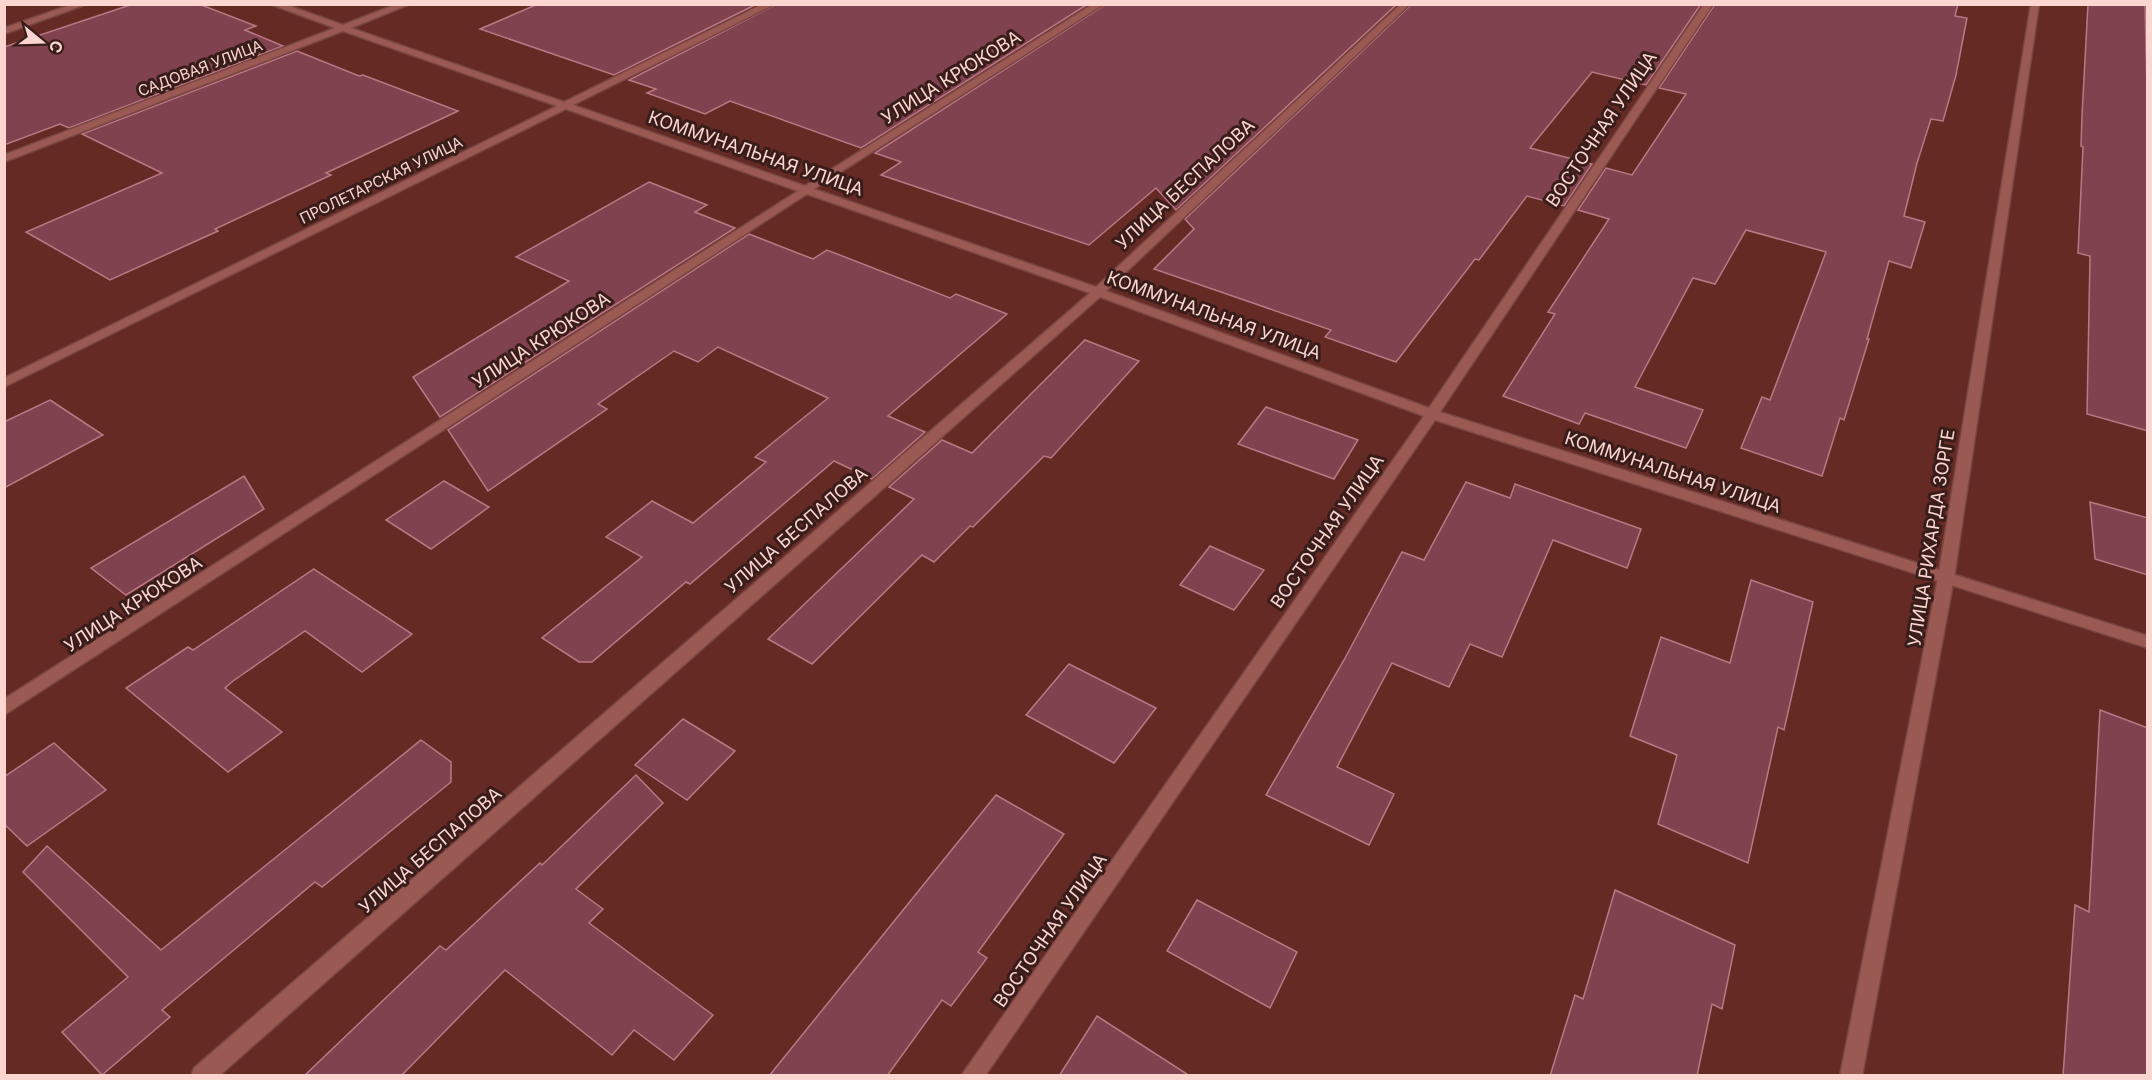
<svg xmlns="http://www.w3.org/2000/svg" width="2152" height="1080" viewBox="0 0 2152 1080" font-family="Inter,sans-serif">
<rect width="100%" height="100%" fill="#652a24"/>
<g fill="#814250" stroke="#bc7785" stroke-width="1.5">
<path d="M133,4h66l57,22 -11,4 38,16 -214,82 -9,-4 -56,21v-98z"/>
<path d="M538,4h219l-143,71 -134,-46z"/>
<path d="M777,4h311l-227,144 -131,-47 -25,13 -58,-21 9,-4 -27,-9z"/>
<path d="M1106,4h291l-221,206 -20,-22 -67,57 -208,-70 20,-13 -26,-9z"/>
<path d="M1412,4h289l-55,81 -54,-13 -62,76 62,16 -28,42 -37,-10 -48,64 -4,-1 -79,103 -71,-25 6,-7 -177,-61 40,-40 -9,-10z"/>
<path d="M1715,4h243l-3,12 12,2 -11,57 -13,46 -12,-2 -14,44 -13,53 21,6 -14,46 -22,-7 -22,78h2l-25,81 -4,-2 -18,58 -81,-28 21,-51 8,3 56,-148 -80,-22 -31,54 -22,-6 -58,109 68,23 -17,38 -101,-35 -6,11 -76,-28 52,-82 -7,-2 61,-93 -31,-9 28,-42 26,7 54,-81 -27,-6z"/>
<path d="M2088,4h57l3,127v300l-61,-17 3,-158 -12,-3 5,-106 -2,-1 1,-31z"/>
<path d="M297,51l62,25 4,-1 95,36 -132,62 5,2 -116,54 3,2 -108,49 -84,-48 136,-59 -80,-39z"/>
<path d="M649,182l58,23 -12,7 40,16 -295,189 -27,-40 156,-96 -53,-24z"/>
<path d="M749,234l64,25 14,-9 123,48 6,-4 51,20 -119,102 37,16 -53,47 -38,-18 -144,123 -4,-2 -94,80h-13l-37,-24 100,-81 -36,-20 46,-36 41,22 73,-61 -11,-5 73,-59 -110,-51 -20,15 -24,-11 -76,53 9,5 -119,82 -40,-61z"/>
<path d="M1085,340l54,21 -88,97 -7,-2 -71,71 -3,-1 -36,36 -12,-7 -110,109 -44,-25 146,-140 -25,-12 53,-47 30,13z"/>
<path d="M50,400l53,35 -99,53v-66z"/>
<path d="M1266,407l92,33 -24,39 -96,-35z"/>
<path d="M244,476l20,33 -138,86 -35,-27z"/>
<path d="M444,481l45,26 -58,42 -45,-29z"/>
<path d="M1466,482l44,16 5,-14 126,45 -14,39 -74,-28 -51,117 -32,-13 -21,43 -57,-24 -55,104 57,27 -25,51 -103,-50 78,-135 58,-108 22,8z"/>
<path d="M2090,502l58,16v57l-53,-16z"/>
<path d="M1210,546l54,24 -30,40 -54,-25z"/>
<path d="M314,569l98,65 -50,38 -57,-41 -72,50 -8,7 57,44 -54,40 -102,-84 62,-41 5,3z"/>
<path d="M1751,580l62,22 -29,128 -6,-3 -30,136 -90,-39 19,-69 -47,-19 31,-99 69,26z"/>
<path d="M1069,664l87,44 -42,55 -88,-48z"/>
<path d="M2100,710l48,18v348h-85l12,-171 14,7z"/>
<path d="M683,719l52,32 -48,49 -52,-35z"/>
<path d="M421,740l30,22v20l-129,105 -7,-5 -153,128 8,7 -68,58 -40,-43 66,-55 -105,-105 24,-26 114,104z"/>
<path d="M54,743l52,47 -79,56 -23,-22v-47z"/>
<path d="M636,775l27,28 -87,86 27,20 -14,14 124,92 -39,45 -40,-30 -22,25 -107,-85 -104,106h-97l136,-130 6,4 94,-87 2,2z"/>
<path d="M996,795l68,39 -86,118 9,6 -36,48 -9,-6 -55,76h-118z"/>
<path d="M1615,890l120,55 -13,64 -10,-5 -15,72h-147l25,-81 8,4z"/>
<path d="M1197,900l100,52 -27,56 -103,-57z"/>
<path d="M1097,1016l93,60h-131z"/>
</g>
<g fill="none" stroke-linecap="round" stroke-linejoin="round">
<defs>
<g id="minor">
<path d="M73,4h14l-83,30v-6z"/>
<path d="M270,4h14l59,21 54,-21h13l-59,24 213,74 199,-98h12l-202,101 232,81 288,-182h11l-290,185 282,98 305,-283h9l-304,287 323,117 275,-404h9l-273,408 708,224v12l-713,-228 -450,656h-24l463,-660 -324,-119 -881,779h-28l3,-8 896,-775 -283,-99 -803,521v-16l794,-508 -232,-82 -562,278v-9l553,-272 -214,-75 -339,131v-7l331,-127z"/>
</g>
<path id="tertiary" d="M2031,4h8l-85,574 -92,498h-22l98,-498z"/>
</defs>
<use href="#minor" stroke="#794642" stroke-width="3"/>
<use href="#tertiary" stroke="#794642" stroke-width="3"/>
<use href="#minor" fill="#9a5952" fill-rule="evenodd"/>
<use href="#tertiary" fill="#9a5952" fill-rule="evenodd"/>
</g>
<g text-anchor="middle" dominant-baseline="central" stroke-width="6" stroke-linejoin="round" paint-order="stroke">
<g font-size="15" fill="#fbd5cf" stroke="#381d1a">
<text transform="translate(200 68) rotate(-21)">САДОВАЯ УЛИЦА</text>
<text transform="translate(381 180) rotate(-26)">ПРОЛЕТАРСКАЯ УЛИЦА</text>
</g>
<g font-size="18" fill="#fbd5cf" stroke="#381d1a">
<text transform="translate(951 77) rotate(-32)">УЛИЦА КРЮКОВА</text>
<text transform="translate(1601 129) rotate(-56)">ВОСТОЧНАЯ УЛИЦА</text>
<text transform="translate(756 153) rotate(19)">КОММУНАЛЬНАЯ УЛИЦА</text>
<text transform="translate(1185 184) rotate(-43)">УЛИЦА БЕСПАЛОВА</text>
<text transform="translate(1214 315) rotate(20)">КОММУНАЛЬНАЯ УЛИЦА</text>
<text transform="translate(541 340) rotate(-33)">УЛИЦА КРЮКОВА</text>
<text transform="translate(1673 472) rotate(18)">КОММУНАЛЬНАЯ УЛИЦА</text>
<text transform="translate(796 530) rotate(-41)">УЛИЦА БЕСПАЛОВА</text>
<text transform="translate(1327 531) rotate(-55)">ВОСТОЧНАЯ УЛИЦА</text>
<text transform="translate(1931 538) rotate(-81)">УЛИЦА РИХАРДА ЗОРГЕ</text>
<text transform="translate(133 604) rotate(-33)">УЛИЦА КРЮКОВА</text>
<text transform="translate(430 850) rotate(-41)">УЛИЦА БЕСПАЛОВА</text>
<text transform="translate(1050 930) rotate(-55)">ВОСТОЧНАЯ УЛИЦА</text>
</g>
</g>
<rect width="2152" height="1080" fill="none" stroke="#fbd5cf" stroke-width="12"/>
<g transform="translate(42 42) rotate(109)" stroke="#381d1a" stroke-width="4.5" paint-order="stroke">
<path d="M0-4.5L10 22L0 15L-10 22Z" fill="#fbd5cf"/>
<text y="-9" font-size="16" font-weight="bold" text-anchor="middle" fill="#fbd5cf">С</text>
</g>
</svg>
